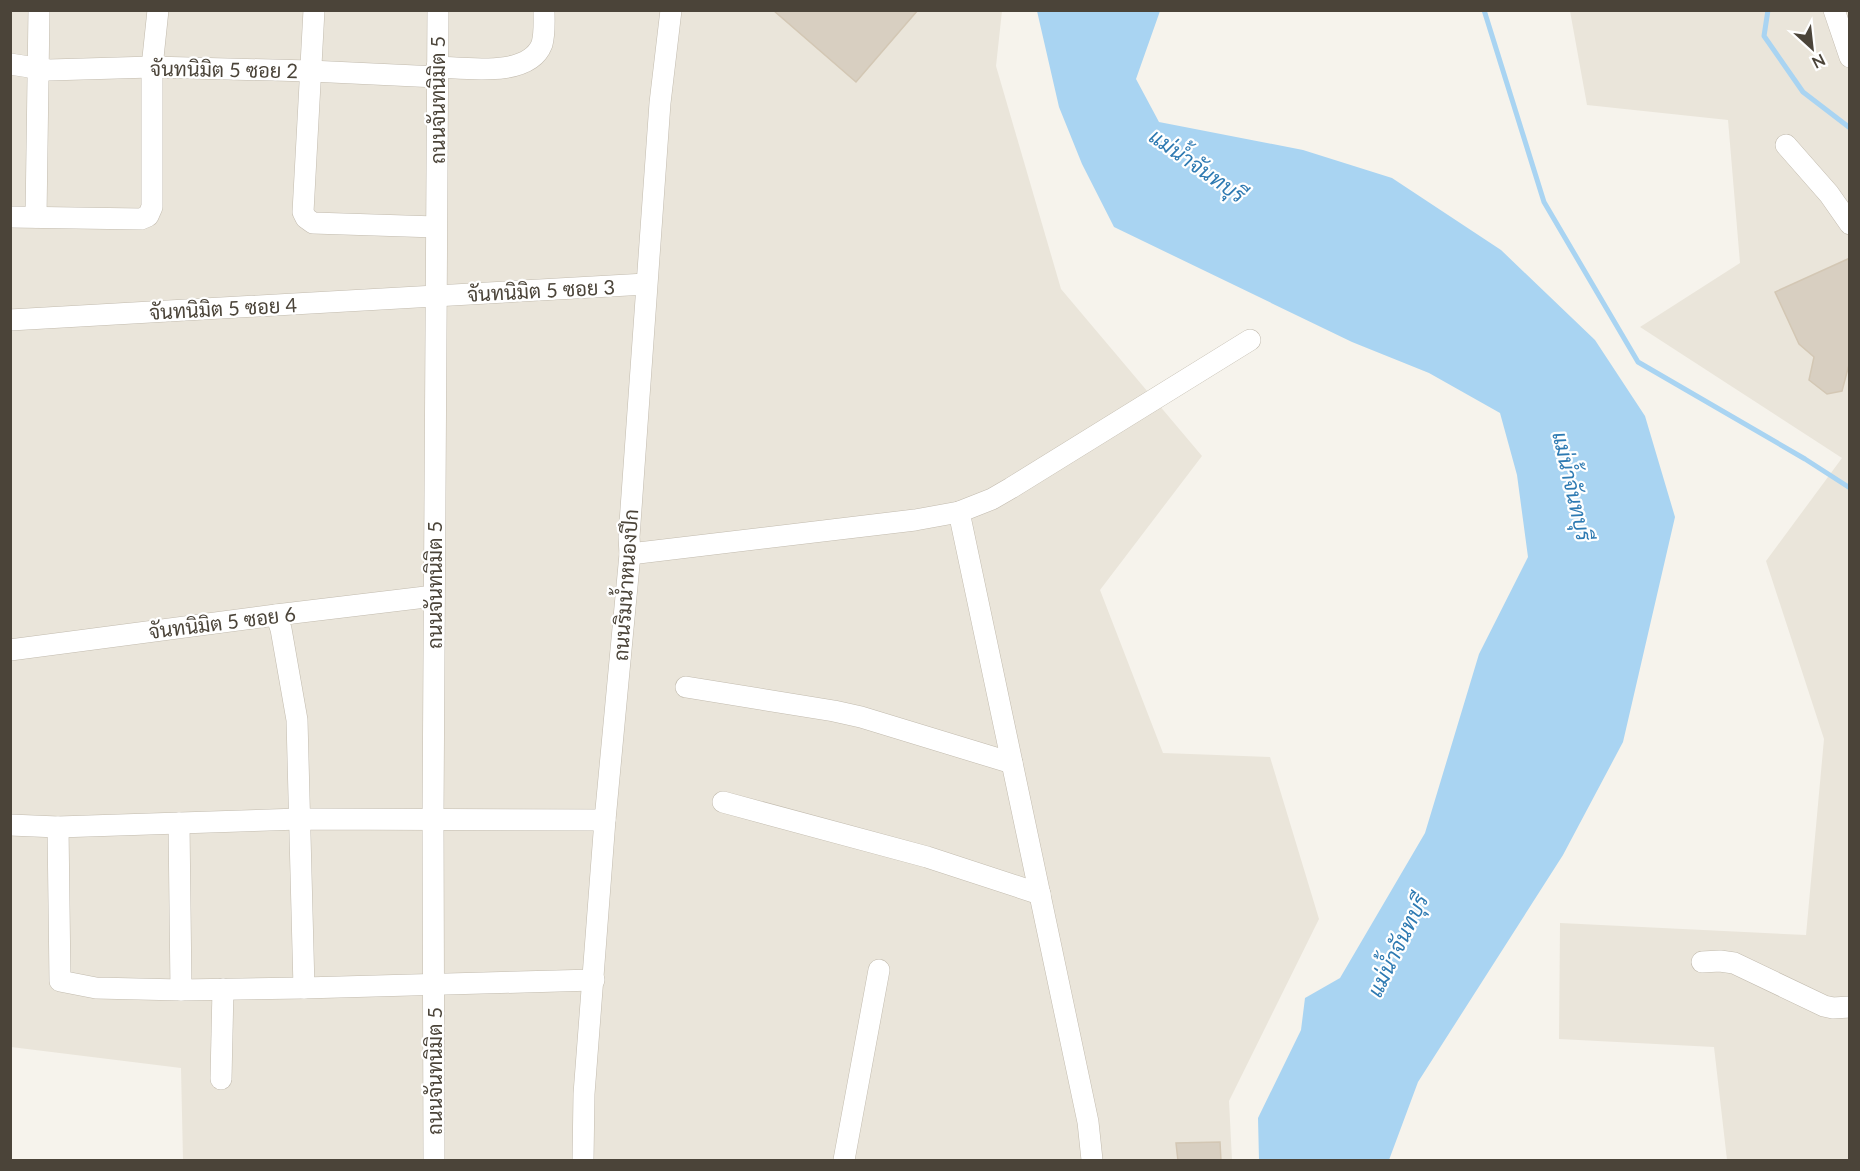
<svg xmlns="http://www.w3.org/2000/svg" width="1860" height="1171" viewBox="0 0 1860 1171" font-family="Lato,Sarabun,sans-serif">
<rect width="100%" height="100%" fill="#f6f3ec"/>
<g fill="#eae5da">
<path d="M11,11h991l-6,55 65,223 141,167 -102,134 63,163 107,4 49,162 -90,182 3,59h-1049l-2,-92 -170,-21z"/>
<path d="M1570,11h279v1149h-122l-13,-113 -155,-8 1,-116 246,12 18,-196 -58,-178 76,-103 -202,-131 100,-64 -12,-143 -141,-15z"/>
</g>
<path fill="#a9d4f2" d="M1037,11h123l-24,68 23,43 144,28 89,28 109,72 94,90 50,76 30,101 -52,225 -60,113 -145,227 -29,78h-130l-1,-42 43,-88 4,-32 35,-20 85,-145 54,-179 49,-97 -11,-82 -17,-62 -71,-40 -77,-31 -238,-115 -32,-63 -23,-57z"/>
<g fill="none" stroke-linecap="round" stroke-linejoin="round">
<g stroke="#a9d4f2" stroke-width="5">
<path d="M1484,10l60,192 94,160 167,97 45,29"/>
<path d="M1768,10l-4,26 39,56 47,36"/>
</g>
</g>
<g fill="#d8cfc1" stroke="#d3c7b4" stroke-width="1.5">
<path d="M773,10h145l-62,72z"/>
<path d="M1850,258v103l-8,30 -15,3 -18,-14 5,-23 -15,-13 -24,-52z"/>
<path d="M1220,1142l1,19h-43l-2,-18z"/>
</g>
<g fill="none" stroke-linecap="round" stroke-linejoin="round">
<defs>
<g id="minor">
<path d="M314,10l-11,202 3,6 7,5 123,4"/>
<path d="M1834,10l16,47"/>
<path d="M10,64l39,6 103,-3 158,4 127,6"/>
<path d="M437,67c30,1 92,11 105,-23 3,-11 2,-23 2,-34"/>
<path d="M1786,145l43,49 21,30"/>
<path d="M10,217l131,2 7,-3 4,-9v-140l6,-57"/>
<path d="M36,217l3,-207"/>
<path d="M10,320l636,-36"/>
<path d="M959,512l129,610 4,38"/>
<path d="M630,554l285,-34 44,-8 33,-13 19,-11 239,-148"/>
<path d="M276,615l5,14 16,91 7,268"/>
<path d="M10,650l266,-35 158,-19"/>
<path d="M686,687l148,24 27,6 151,46"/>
<path d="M723,802l204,55 113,37"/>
<path d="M179,823l2,167"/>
<path d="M10,825l48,2 242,-8 305,1"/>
<path d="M58,827l2,154 36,7 85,2 123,-2 290,-8"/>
<path d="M1702,962l18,-1 14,2 90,43 9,2 17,-1"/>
<path d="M221,1079l2,-90"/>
<path d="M434,1160l-1,-342 5,-808"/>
<path d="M583,1160l1,-66 21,-274 25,-266 -1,-17 31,-434 11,-93"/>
<path d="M844,1160l35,-190"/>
</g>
</defs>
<use href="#minor" stroke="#c2bbae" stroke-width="22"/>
<use href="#minor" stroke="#fff" stroke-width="21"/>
</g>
<g text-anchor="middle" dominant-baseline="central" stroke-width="4.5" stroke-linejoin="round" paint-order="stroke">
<g font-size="20" fill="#4b4439" stroke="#fff">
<text transform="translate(224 69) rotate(1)">จันทนิมิต 5 ซอย 2</text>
<text transform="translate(437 100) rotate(-90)">ถนนจันทนิมิต 5</text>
<text transform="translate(541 290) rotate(-3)">จันทนิมิต 5 ซอย 3</text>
<text transform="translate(223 308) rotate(-3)">จันทนิมิต 5 ซอย 4</text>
<text transform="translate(434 585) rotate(-90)">ถนนจันทนิมิต 5</text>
<text transform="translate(625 585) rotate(-86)">ถนนริมน้ำหนองปึก</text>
<text transform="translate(222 622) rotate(-7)">จันทนิมิต 5 ซอย 6</text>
<text transform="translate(434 1071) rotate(-90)">ถนนจันทนิมิต 5</text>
</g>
<g font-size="21" font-style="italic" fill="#2e7ab2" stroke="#fff">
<text transform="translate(1198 165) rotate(35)">แม่น้ำจันทบุรี</text>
<text transform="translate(1573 486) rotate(77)">แม่น้ำจันทบุรี</text>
<text transform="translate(1397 945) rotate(-64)">แม่น้ำจันทบุรี</text>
</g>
</g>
<rect width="1860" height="1171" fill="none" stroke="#4b4439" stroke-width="24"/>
<g transform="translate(1812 48) rotate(153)" stroke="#ffffff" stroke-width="4.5" paint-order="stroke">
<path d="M0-4.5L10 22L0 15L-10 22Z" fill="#4b4439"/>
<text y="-9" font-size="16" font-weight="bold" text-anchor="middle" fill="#4b4439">N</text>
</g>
</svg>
